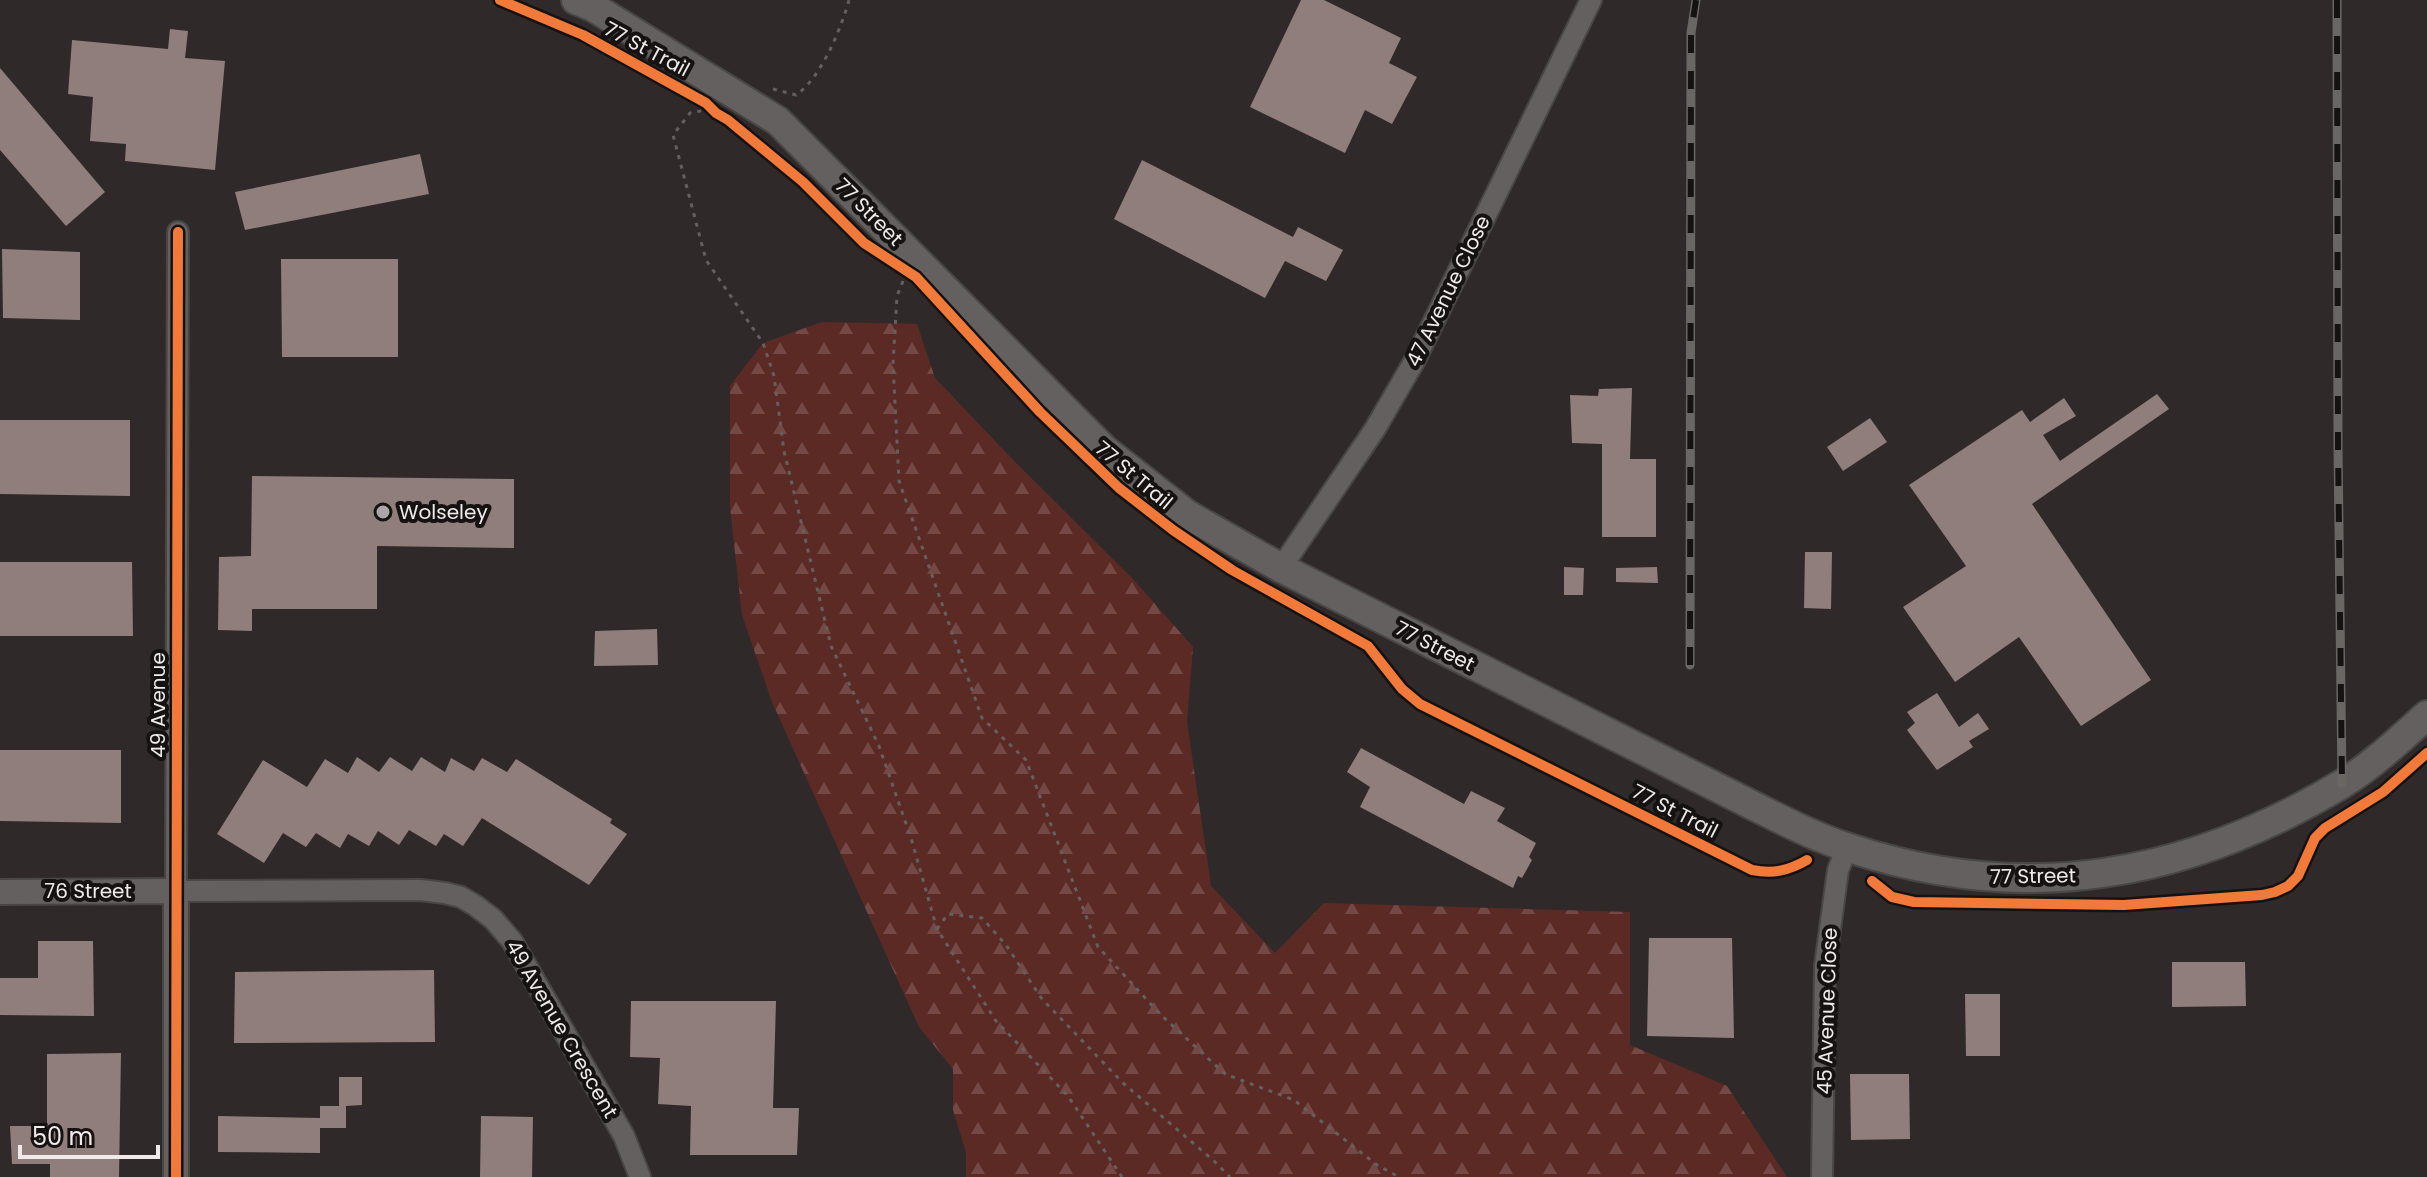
<svg xmlns="http://www.w3.org/2000/svg" width="2427" height="1177" viewBox="0 0 2427 1177" font-family="Poppins,sans-serif">
<defs>
<pattern id="forest-firs" width="22" height="20" patternUnits="userSpaceOnUse" patternTransform="scale(2)"><rect width="22" height="20" fill="#5c2a25"/><path d="M5 1l3.5 6h-7zM16 11l3.5 6h-7z" fill="#744945"/></pattern>
</defs>
<rect width="100%" height="100%" fill="#2f2a29"/>
<path fill="url(#forest-firs)" d="M822,322l95,2 18,54 81,85 117,116 60,68 -6,75 24,164 64,67 49,-50 306,9v133l97,41 60,91h-821v-25l-13,-42v-41l-34,-42 -147,-325 -30,-87 -12,-108v-121l33,-43z"/>
<g fill="#8f7e7c">
<path d="M1301,0h23l77,38 -12,25 28,14 -25,47 -27,-14 -20,43 -95,-46z"/>
<path d="M170,29l18,2 -3,27 40,3 -10,109 -90,-9 1,-17 -36,-3 3,-44 -25,-3 4,-54 96,9z"/>
<path d="M0,68l105,124 -39,34 -66,-76z"/>
<path d="M420,154l9,40 -184,36 -10,-38z"/>
<path d="M1142,160l151,77 5,-10 45,23 -17,31 -41,-20 -20,37 -151,-79z"/>
<path d="M2,249l78,3v68l-77,-2z"/>
<path d="M281,259h117v98h-116z"/>
<path d="M1632,388l-2,71h26v78h-54v-93l-30,-1 -2,-48 28,1 1,-7z"/>
<path d="M2157,394l12,15 -137,95 119,176 -70,46 -62,-89 -64,45 -52,-75 63,-41 -57,-81 113,-75 8,12 34,-24 12,18 -33,19 17,26z"/>
<path d="M1870,418l17,24 -44,29 -16,-24z"/>
<path d="M0,420h130v76l-130,-2z"/>
<path d="M252,476l262,3v69l-137,-2v63h-125v22l-34,-1 1,-73 32,-1z"/>
<path d="M1805,552h27l-1,57 -27,-1z"/>
<path d="M0,562h132l1,74h-133z"/>
<path d="M1564,567l20,1 -1,27h-19z"/>
<path d="M1657,567l1,16 -42,-1v-14z"/>
<path d="M657,629l1,36 -64,1 1,-35z"/>
<path d="M1937,693l22,34 19,-14 11,16 -20,12 4,6 -36,23 -30,-40 8,-7 -8,-11z"/>
<path d="M1361,748l103,56 7,-13 34,17 -8,13 39,22 -7,14 3,3 -10,18 -4,-2 -5,12 -153,-81 10,-20 -23,-15z"/>
<path d="M0,750h121v73l-121,-2z"/>
<path d="M357,757l22,15 11,-15 22,14 9,-14 24,15 6,-14 23,13 8,-13 25,14 9,-13 96,60 -2,4 17,11 -38,51 -107,-67 -19,28 -19,-12 -8,12 -27,-16 -10,15 -21,-14 -9,15 -21,-12 -8,14 -24,-15 -10,14 -23,-14 -19,30 -47,-29 46,-74 44,27 18,-28 23,14z"/>
<path d="M1649,938h83l2,100 -87,-2z"/>
<path d="M38,941h55l1,75 -94,-1v-37h38z"/>
<path d="M2172,962h73l1,44 -74,1z"/>
<path d="M434,970l1,72 -201,1 1,-71z"/>
<path d="M1965,994h35v62h-34z"/>
<path d="M631,1001h145l-3,107h26l-2,47h-107l1,-49 -33,-2 2,-46 -30,-1z"/>
<path d="M121,1053l-2,124h-69v-13h-38l-2,-38h37v-72z"/>
<path d="M1850,1074h59l1,65 -59,1z"/>
<path d="M339,1077h23v28l-16,1v22h-26v25l-102,-1v-36l102,2v-12h19z"/>
<path d="M481,1116l52,1 -1,60h-52z"/>
</g>
<g fill="none" stroke-linecap="round" stroke-linejoin="round">
<defs>
<g id="minor">
<path d="M178,232l-2,659 244,-1 25,3 16,4 15,9 17,13 19,22 112,195 16,41"/>
<path d="M1281,568l94,-139 40,-69 176,-360"/>
<path d="M1822,1177l3,-211 13,-96 9,-22"/>
</g>
<path id="tertiary" d="M0,892l176,-1v286"/>
<path id="secondary" d="M576,0l17,7 185,114 326,328 84,66 93,53 463,233c34,17 68,35 105,47 176,58 336,30 493,-64 31,-19 58,-45 85,-69"/>
</defs>
<use href="#minor" stroke="#4a4646" stroke-width="24"/>
<use href="#tertiary" stroke="#4a4646" stroke-width="28"/>
<use href="#secondary" stroke="#4a4646" stroke-width="32"/>
<g stroke="#646060" stroke-width="3" stroke-dasharray="4 6" stroke-linecap="butt">
<path d="M773,89l23,6c25,-17 45,-66 53,-95"/>
<path d="M711,109l-21,4 -17,22 33,125 57,83 11,33 10,75 47,195 48,100 32,92 26,91 59,92 72,75 54,81"/>
<path d="M903,281l-6,15 -4,68 6,117 83,237 44,42 72,187 63,68 64,59 69,26 83,65 22,12"/>
<path d="M937,929l11,-15 34,4 24,27 36,54 81,84 91,78 16,16"/>
</g>
<use href="#minor" stroke="#64605f" stroke-width="20"/>
<use href="#tertiary" stroke="#64605f" stroke-width="24"/>
<use href="#secondary" stroke="#64605f" stroke-width="28"/>
<defs>
<g id="rail">
<path d="M2337,0l1,445 4,338"/>
<path d="M1690,665l1,-632 5,-33"/>
</g>
</defs>
<use href="#rail" stroke="#6a6664" stroke-width="9"/>
<use href="#rail" stroke="#161211" stroke-width="6" stroke-dasharray="18" stroke-linecap="butt"/>
<defs>
<g id="cycleway">
<path d="M500,0l83,35 123,68 10,10 12,7 75,62 61,61 52,34 124,135 79,76 54,42 59,40 136,76 34,43 18,15 332,166c21,4 36,1 55,-10"/>
<path d="M1872,881l20,16 22,5 210,3 138,-10 13,-3 13,-6 10,-10 17,-38 10,-10 58,-36 44,-39"/>
<path d="M176,1177l2,-945"/>
</g>
</defs>
<use href="#cycleway" stroke="#161211" stroke-width="15"/>
<use href="#cycleway" stroke="#f17a3a" stroke-width="10"/>
</g>
<circle fill="#aca7a6" stroke="#161211" stroke-width="3" cx="383" cy="512" r="8"/>
<g text-anchor="middle" dominant-baseline="central" stroke-width="8" stroke-linejoin="round" paint-order="stroke">
<g font-size="20" fill="#f0eae9" stroke="#161211">
<text transform="translate(647 49) rotate(28)">77 St Trail</text>
<text transform="translate(869 212) rotate(45)">77 Street</text>
<text transform="translate(1448 291) rotate(-64)">47 Avenue Close</text>
<text transform="translate(1134 475) rotate(40)">77 St Trail</text>
<text transform="translate(1435 646) rotate(27)">77 Street</text>
<text transform="translate(158 705) rotate(-90)">49 Avenue</text>
<text transform="translate(1675 811) rotate(27)">77 St Trail</text>
<text transform="translate(2033 876) rotate(-1)">77 Street</text>
<text x="88" y="891">76 Street</text>
<text transform="translate(1827 1011) rotate(-88)">45 Avenue Close</text>
<text transform="translate(562 1029) rotate(60)">49 Avenue Crescent</text>
</g>
<g font-size="20" fill="#f0eae9" stroke="#161211" text-anchor="start">
<text x="399" y="512">Wolseley</text>
</g>
</g>
<path d="M20 1145v12h138v-12" fill="none" stroke="#f0eae9" stroke-width="4"/>
<text x="32" y="1145" font-size="24" fill="#f0eae9" stroke="#161211" stroke-width="6" paint-order="stroke">50 m</text>
</svg>
